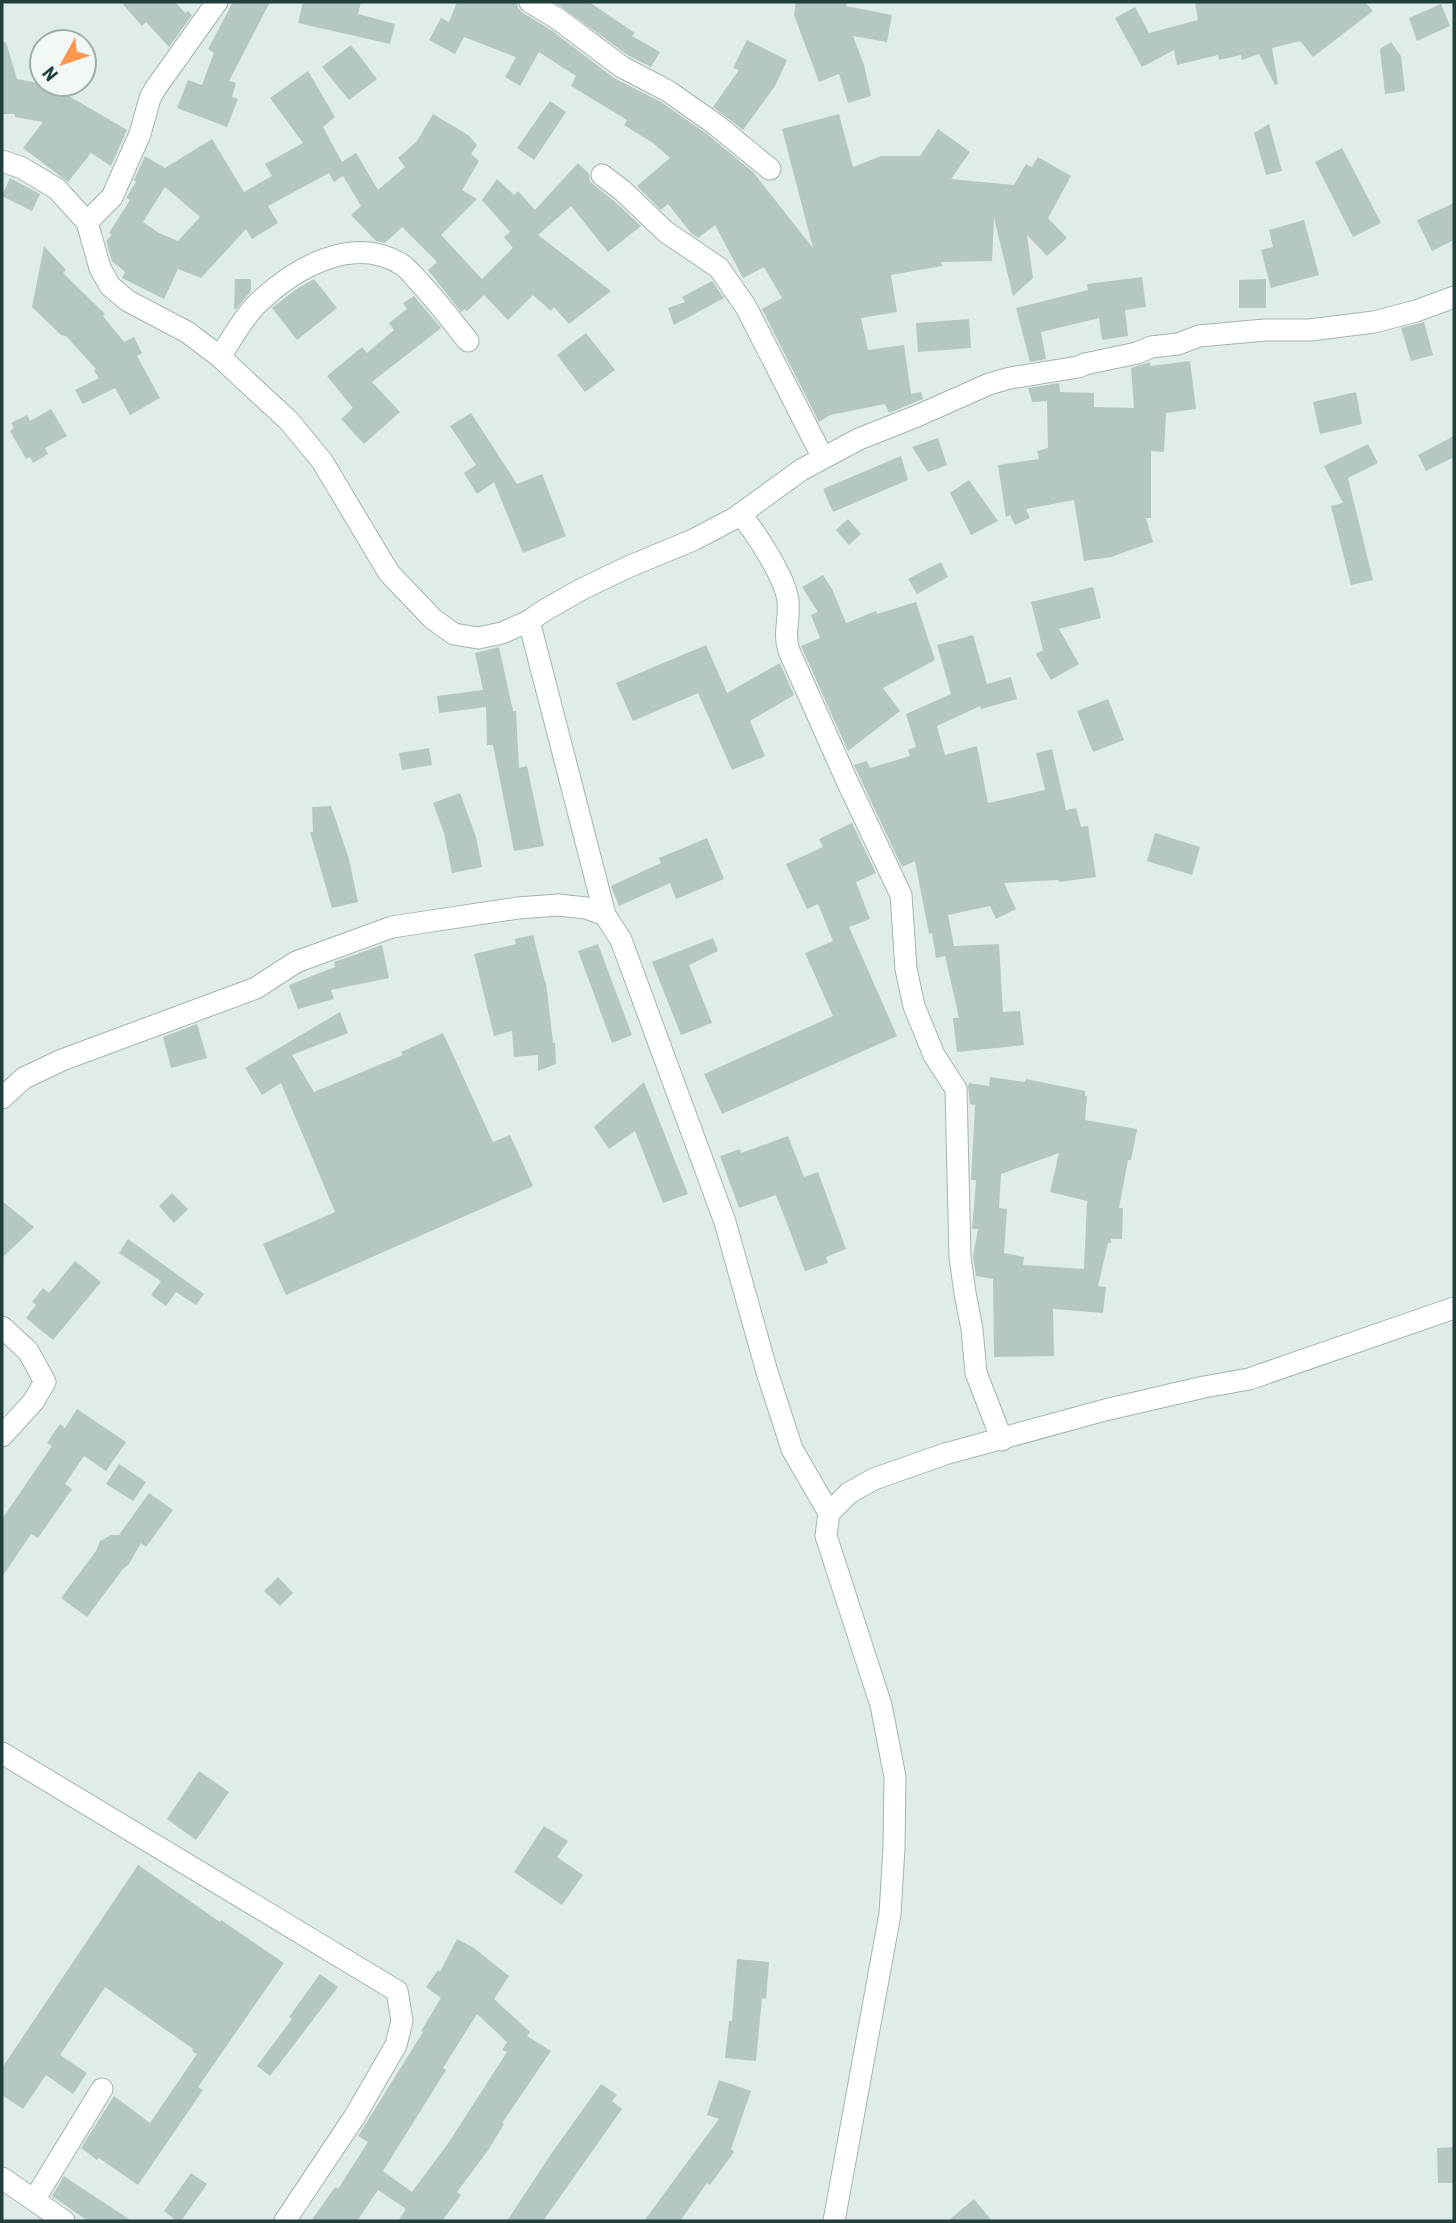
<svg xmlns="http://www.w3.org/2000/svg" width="1456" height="2223" viewBox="0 0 1456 2223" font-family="'Roboto Condensed',sans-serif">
<rect width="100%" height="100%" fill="#e0ece9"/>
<g fill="#b5c7c2" fill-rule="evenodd">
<path d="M121,2h54l10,11 3,-2 4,4 -23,32 -23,-25 -4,4z"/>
<path d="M233,2h37l-41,79 7,2 -4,14 6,2 -11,28 -50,-19 11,-28 14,5 12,-32 -6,-4z"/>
<path d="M303,2h58l-3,12 37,10 -5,20 -92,-21z"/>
<path d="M457,2h60l1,6 5,5 28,17 63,48 47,24 46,32 46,38 60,76 -31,-119 57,-15 14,53 28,-11h39l18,-27 32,23 -19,27 63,6 12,-21 6,3 6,-10 33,19 -23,42 19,20 -20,18 -20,-21 6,43 -20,18 -19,-78 -2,43 -51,1 1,4 -51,9 6,37 -36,6 7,32 36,-5 7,49 10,-2 2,7 -34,14 -4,-9 -55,11 -11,7 -57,-113 20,-11 -18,-31 -21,11 -28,-53 -17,13 -7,-5 -23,-29 -7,6 -24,-24 33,-28 -17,-15 -29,-18 3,-5 -56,-34 5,-10 -37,-24 -19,34 -15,-9 11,-20 -52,-20 -9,17 -26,-14 12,-22 8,4z"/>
<path d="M555,2h34l46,31 -3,3 28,16 -9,15 -22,-11z"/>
<path d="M796,2h51l-1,4 46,9 -5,27 -34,-6 11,29 7,31 -23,7 -9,-29 -20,8 -25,-67z"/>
<path d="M1195,2h170l8,9 -60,46 -13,-16 -28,7 6,36 -3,1 -16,-31 -17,6 -1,-5 -22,5 -1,-5 -41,10 -3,-15 -32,17 -27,-49 20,-11 14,26 49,-13z"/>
<path d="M1441,4l9,22 -33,15 -8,-23z"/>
<path d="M747,40l40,20 -12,26 -32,44 -30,-23 26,-37 -6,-2z"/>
<path d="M6,42l11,37 33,6 77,45 -16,36 -20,-13 -23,29 -45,-34 20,-26 -28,-5v-3h-13v-71z"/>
<path d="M1391,42l10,14 4,35 -20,3 -5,-45z"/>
<path d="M351,45l26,34 -28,21 -27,-33z"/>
<path d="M308,71l27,46 -12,10 19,35 14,-9 22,37 27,-23 -7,-9 19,-17 16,-27 35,21 9,10 -6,9 8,7 -17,29 15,9 -36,36 41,44 31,-31 -9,-11 6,-5 -28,-32 15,-21 17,16 4,-4 17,19 43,-47 11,11 1,7 4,4 20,16 27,25 -33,26 -37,-46 -33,29 73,56 -42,33 -15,-17 -3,4 -18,-16 -25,25 -24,-25 -17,16 -2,-2 -4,3 -33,-42 9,-8 -35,-35 -17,16 -9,-2 -25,-26 10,-9 -18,-30 -9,6 -5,-9 -61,33 10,17 -26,16 -6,-10 -45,49 -23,-9 -14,30 -42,-21 3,-6 -13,-11 -6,-20 6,-6 -3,-2 21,-33 -4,-2 10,-16 -2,-2 11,-24 20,12 47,-29 32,53 28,-16 -7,-12 38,-21 -33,-45zM165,187l35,30 -22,24 -19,-8 -16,-11z"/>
<path d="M550,101l16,11 -32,48 -17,-12z"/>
<path d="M1269,124l13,47 -16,4 -12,-42z"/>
<path d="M1342,148l39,75 -28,14 -38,-75z"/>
<path d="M10,178l30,16 -8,17 -30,-15z"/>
<path d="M1454,203v37l-22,11 -15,-31z"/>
<path d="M1304,220l15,55 -48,13 -10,-38 12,-3 -4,-17z"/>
<path d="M44,246l22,24 -3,3 42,41 -2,2 21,26 10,-5 8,16 -5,3 23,42 -30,17 -15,-27 -32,16 -8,-14 24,-12 -5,-7 2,-2 -30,-33 -5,-1 -29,-28z"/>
<path d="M1142,277l4,30 -21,3 3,26 -26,4 -3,-22 -58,14 5,27 -16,3 -14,-54 72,-18 -1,-6z"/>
<path d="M235,279h16v12l-15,18h-2z"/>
<path d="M314,279l23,29 -40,32 -25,-32 23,-18z"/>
<path d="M1266,279v29h-27v-28z"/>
<path d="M712,281l12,17 -50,27 -6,-17 17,-6 -3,-5z"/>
<path d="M414,296l27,32 -69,54 28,30 -36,32 -23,-25 12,-11 -26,-32 35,-29 5,6 27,-23 -5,-7 18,-14 -4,-6z"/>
<path d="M969,319l2,29 -53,4 -2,-29z"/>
<path d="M1424,322l9,33 -22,6 -10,-33z"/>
<path d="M586,333l29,37 -30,22 -28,-37z"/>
<path d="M1190,361l6,48 -30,4 -2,39 -13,-1v67h-5l7,24 -42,15 -27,4 -10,-61 -48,9 4,9 -15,7 -5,-10 -4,2 -8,-52 41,-6 -2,-8 11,-3 -1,-47 -15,1 -4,-14 31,-5 1,9 34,1v14l40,1 -3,-40 19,-6v4z"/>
<path d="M1356,392l6,32 -42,10 -7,-32z"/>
<path d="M51,409l16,27 -22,12 3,6 -15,9 -3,-6 -4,2 -16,-28 4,-3 -3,-5 16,-8 3,6z"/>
<path d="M471,413l46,71 25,-10 24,62 -43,17 -29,-71 -17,12 -13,-21 12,-8 -26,-39z"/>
<path d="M1454,436v21l-28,14 -8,-16z"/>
<path d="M938,438l9,27 -19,7 -16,-25z"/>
<path d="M1368,444l10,19 -30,15 25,102 -22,5 -20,-79 12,-3 -19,-37z"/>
<path d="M901,456l7,24 -75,32 -10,-23z"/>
<path d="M969,480l29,41 -27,14 -21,-42z"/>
<path d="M848,519l13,15 -12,11 -13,-15z"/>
<path d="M941,562l7,15 -31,17 -9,-15z"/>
<path d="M823,575l9,14 14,34 30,-12 1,3 39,-12 19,58 -52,28 17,23 -52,40 -47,-105 19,-8 -9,-23 7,-3 -16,-25z"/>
<path d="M1093,587l8,31 -42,11 20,35 -28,16 -15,-26 7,-4 -12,-48z"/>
<path d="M973,635l14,49 24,-7 6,22 -36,10 -1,-3 -43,20 8,29 32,-9 11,57 57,-13 -9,-37 16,-4 14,61 10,-2 5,19 7,-1 8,51 -37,5 -1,-2 -54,3 12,26 -20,10 -6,-13 -42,9 6,31 45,-2 4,68 17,-1 4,34 -67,7 -4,-34h6l-14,-62 -9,2 -4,-25 -3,1 -14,-73 -13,6 -48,-102 13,-4 3,7 40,-12 -2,-6 8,-3 -10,-33 45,-20 -14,-49z"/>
<path d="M706,645l21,48 53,-30 14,32 -44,26 15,35 -33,14 -34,-77 -65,28 -17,-38z"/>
<path d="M499,647l14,64h3l3,57 8,-2 17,80 -30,5 -21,-106h-6l-1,-38 -47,6 -2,-17 46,-6 -8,-37z"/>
<path d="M1108,699l16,41 -31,12 -16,-41z"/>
<path d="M429,748l3,17 -30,5 -3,-17z"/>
<path d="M460,793l16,44 6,30 -30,6 -8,-40 -11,-30z"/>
<path d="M331,806l18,53 9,43 -26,6 -22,-76h3l-1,-25z"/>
<path d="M852,823l24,50 -20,9 14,37 -21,8 48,109 -175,78 -18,-40 129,-58 -28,-63 28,-12 -15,-37 -11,5 -21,-45 37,-17 -4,-8z"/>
<path d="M1155,833l45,14 -8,28 -45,-14z"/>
<path d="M707,838l17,41 -48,20 -6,-16 -51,23 -8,-20 50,-23 -2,-5z"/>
<path d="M533,935l12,47h1l7,61h2l1,21 -18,7v-16l-24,2 -2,-26 -18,5 -20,-82 42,-10 -1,-5z"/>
<path d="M713,938l5,13 -29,14 23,58 -31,12 -29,-73z"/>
<path d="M598,944l34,91 -20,8 -34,-92z"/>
<path d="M382,945l7,33 -58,12 3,9 -36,10 -9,-24 46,-18 -1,-5z"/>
<path d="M340,1012l8,21 -56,22 22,37 89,-37 -2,-3 42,-19 50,109 17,-7 23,51 -247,109 -23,-51 72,-32 -54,-129 -19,12 -17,-27z"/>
<path d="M197,1024l10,34 -36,10 -8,-31z"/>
<path d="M990,1077l35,5 1,-3 59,12v5h2l-2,24 52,9 -6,31h-3l-9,48h4l-1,31h-11v4h-3l-10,43 8,1 -3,26 -50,-4 1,47 -60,1 -1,-78 -17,-3 -3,-20 5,-27h-6l4,-49h-5l4,-75 -5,-1 -2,-18 1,-3 20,3zM1059,1153l-9,39 37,9 -3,68 -61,-4 1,-8 -20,-4 3,-44 -8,-1 2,-34z"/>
<path d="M644,1082l44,112 -25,9 -28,-72 -26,18 -15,-22z"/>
<path d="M788,1136l16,41 14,-5 28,77 -20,8 2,6 -23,8 -29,-76 -37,13 -19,-52 20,-7 1,4z"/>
<path d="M172,1193l16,16 -14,14 -15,-17z"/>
<path d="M2,1201l32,26 -32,31z"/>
<path d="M128,1239l76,55 -8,11 -20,-13 -10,14 -15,-11 10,-14 -42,-28z"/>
<path d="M75,1261l26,21 -48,58 -27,-22 10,-13 -4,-3 11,-14 6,5z"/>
<path d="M77,1409l49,33 -20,29 -22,-15 -19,28 7,5 -34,49 -7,-4 -29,43v-58l50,-73 -5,-3 13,-19 5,4z"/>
<path d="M119,1464l27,18 -13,19 -27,-17z"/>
<path d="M149,1493l24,17 -27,37 -5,-4 -12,21 -6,5 -36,48 -26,-19 35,-47 4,-10 11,-6h8z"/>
<path d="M278,1577l15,16 -13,13 -16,-15z"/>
<path d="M199,1771l30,21 -33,48 -29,-21z"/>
<path d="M544,1826l24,15 -11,16 26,18 -21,30 -48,-33z"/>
<path d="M138,1865l82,57 1,-2 63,43 -86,124 5,3 -65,95 -39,-27 -2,2 -16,-12 33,-52 36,27 47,-69 -5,-3 1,-2 -88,-62 -45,68 27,18 -14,21 -27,-19 -23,34 -21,-14v-27z"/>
<path d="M457,1939l17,9 35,28 -15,23 36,33 -3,4 24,15 -49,72 2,1 -15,25 -32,43 4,3 -19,26h-44l8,-12 -28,-19 -21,31h-46l24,-34 3,2 30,-47 -10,-6 65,-104 -2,-1 20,-33 -15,-11 12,-17 2,2zM477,2014l30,28 -5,8 5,2 -58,90 -37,50 -29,-21 63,-101 -3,-2z"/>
<path d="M737,1959l32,3 -3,37 -4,-1 -6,63 -31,-3 4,-37h3z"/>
<path d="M320,1974l18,13 -68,89 -13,-10 35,-47 -3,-2z"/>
<path d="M719,2080l32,11 -20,58 3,3 -24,33 -3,-2 -27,38h-36l75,-102 -12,-4z"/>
<path d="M601,2084l16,11 -5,6 10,8 -79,112h-36l44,-67z"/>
<path d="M1454,2147v36h-16l-1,-35z"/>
<path d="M191,2173l16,11 -26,37h-4l-13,-10z"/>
<path d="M64,2176l7,5 61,40h-44l-16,-11 -20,-14z"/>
<path d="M974,2199l18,22h-44z"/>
</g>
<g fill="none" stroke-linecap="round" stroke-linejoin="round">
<defs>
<g id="street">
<path d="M530,2l28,17 64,48 46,24 47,33 55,45"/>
<path d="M2,161l20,7 35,21 30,33 13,46 10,18 18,15 59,31 33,25 69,64 33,40 67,112 44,46 21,15 24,4 24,-5 27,-12 16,-11 37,-21 46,-22 65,-27 42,-22 66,-48 58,-31 58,-23 72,-32 21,-6 68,-11 7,-3 52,-11 14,-6 27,-3 21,-8 66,-6h45l64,-8 42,-11 38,-14"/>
<path d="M602,175l21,16 43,41 53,36 27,39 77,151"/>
<path d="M87,222l25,-25 28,-63 10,-36 5,-9 62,-87"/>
<path d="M220,357c11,-17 22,-38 37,-53 36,-35 95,-70 144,-40 7,4 13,13 19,19 17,18 32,38 48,58"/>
<path d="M740,514c15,17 46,65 48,87 2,20 -5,31 1,50l58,130 54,114 5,74 8,37 20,49 22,34 4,168 5,36 7,36 4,44 26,67"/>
<path d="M529,621l76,294"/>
<path d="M2,1098l22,-20 38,-18 194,-72 40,-26 96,-35 126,-19 40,-3 28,3 19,7 16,25 104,282 42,150 25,77 37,64"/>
<path d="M2,1327l26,24 17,31 -12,20 -31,34"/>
<path d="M2,1753l395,238 5,30 -6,24 -41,71 -70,105"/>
<path d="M2,2178l62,43"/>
<path d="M34,2200l68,-111"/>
<path d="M834,2221l56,-307 4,-66 1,-71 -14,-72 -55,-169 3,-23 20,-20 25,-14 71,-25 160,-44 99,-23 45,-8 205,-71"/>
</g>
</defs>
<use href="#street" stroke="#a3b4b1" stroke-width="23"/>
<use href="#street" stroke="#fff" stroke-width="21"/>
</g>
<rect width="1456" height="2223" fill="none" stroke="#203e3b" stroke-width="7"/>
<g transform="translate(63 63) rotate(230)"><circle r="33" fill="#f1f8f6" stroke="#9daeab" stroke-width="2"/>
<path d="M0-5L12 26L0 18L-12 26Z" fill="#fb984f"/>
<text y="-10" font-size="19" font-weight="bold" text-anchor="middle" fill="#203e3b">N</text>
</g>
</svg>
